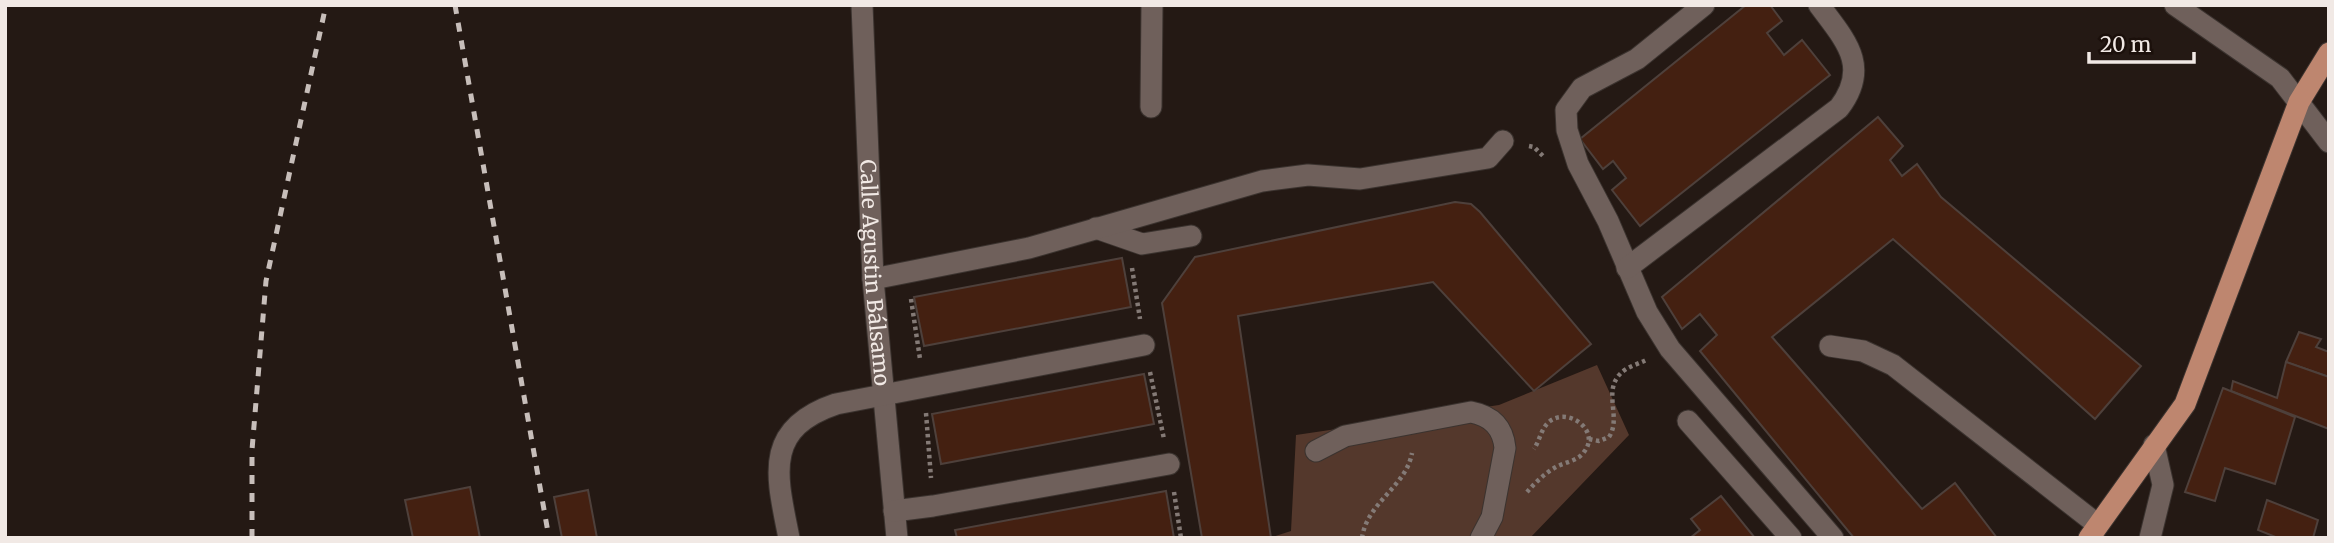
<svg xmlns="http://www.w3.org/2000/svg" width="2334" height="543" viewBox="0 0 2334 543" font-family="Merriweather,serif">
<rect width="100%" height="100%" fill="#241914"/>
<path fill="#54382c" d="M1597,365l32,70 -99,103h-261l22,-7 5,-96 203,-30z"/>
<g fill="#442011" stroke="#4e403b" stroke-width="2">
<path d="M1746,5h24l12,16 -15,12 17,22 18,-15 28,35 -190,151 -28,-36 14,-12 -13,-17 -10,8 -23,-30z"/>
<path d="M1878,117l25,29 -13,14 12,16 15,-12 24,33 200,169 -46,53 -202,-180 -121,98 150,172 33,-26 42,55h-143l-154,-187 17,-16 -17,-21 -18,15 -20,-32z"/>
<path d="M1455,202l16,2 9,8 111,132 -57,47 -101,-109 -195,34 33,222h-69l-40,-235 33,-46z"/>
<path d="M1122,258l9,49 -207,39 -10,-49z"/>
<path d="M2299,332l22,7 -5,8 13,5v25l-43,-15z"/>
<path d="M2286,362l43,15v52l-98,-38 2,-10 44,17z"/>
<path d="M1144,374l10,50 -213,40 -9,-50z"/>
<path d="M2223,388l72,29 -20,67 -50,-16 -10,33 -30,-9z"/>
<path d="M470,487l10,51h-67l-8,-38z"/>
<path d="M588,490l9,48h-35l-8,-41z"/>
<path d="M1166,491l8,47h-217l-2,-8z"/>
<path d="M1721,496l34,42h-65l10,-8 -9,-11z"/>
<path d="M2267,500l51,20 -5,18h-35l-20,-8z"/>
</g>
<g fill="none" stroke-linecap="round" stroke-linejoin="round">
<defs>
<g id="minor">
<path id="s1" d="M862,5l11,274 24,259"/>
<path d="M1704,5l-67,54 -55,29 -16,22 1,20 11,34 30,57 39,91 23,37 163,189"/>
<path d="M2175,5l105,73 49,64"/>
<path d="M1151,107l1,-102"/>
<path d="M1096,228l46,16 49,-8"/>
<path d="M1627,268l212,-160c32,-42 6,-68 -20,-103"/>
<path d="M873,279l156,-31 233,-67 46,-6 52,4 128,-21 15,-17"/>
<path d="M1830,346l33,5 30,14 205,160"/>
<path d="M1688,421l103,117"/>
<path d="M1316,451l29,-15 126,-24c21,4 32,16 34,36l-13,69 -11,21"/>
<path d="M894,511l39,-5 236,-42"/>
<path d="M789,538c-12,-61 -27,-109 47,-134l308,-59"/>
<path d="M2150,538l13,-53 -9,-40"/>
</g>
<path id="major" d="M2089,538l96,-134 114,-302 30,-49"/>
</defs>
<use href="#minor" stroke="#3b332f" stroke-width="23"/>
<use href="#major" stroke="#3b332f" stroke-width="23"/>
<g stroke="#847a76" stroke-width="4.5" stroke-dasharray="3.5 3.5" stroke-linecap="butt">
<path d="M1529,146l5,1 10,10"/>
<path d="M1132,268l8,51"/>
<path d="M911,299l9,60"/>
<path d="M1150,372l14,67"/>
<path d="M926,413l5,65"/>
<path d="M1589,439l10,2 10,-4c13,-19 -7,-46 12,-64 6,-6 17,-9 25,-13"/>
<path d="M1174,492l7,46"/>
<path d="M1527,492c8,-9 18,-19 29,-25 9,-5 22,-6 28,-15 17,-21 -15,-45 -34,-31 -9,7 -10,19 -16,28"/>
<path d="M1362,538c5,-36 44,-51 50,-85"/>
</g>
<use href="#minor" stroke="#6f605b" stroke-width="21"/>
<use href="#major" stroke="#be866f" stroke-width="21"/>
<g stroke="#c7beba" stroke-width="5" stroke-dasharray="9 9" stroke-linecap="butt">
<path d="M455,5l94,533"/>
<path d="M252,538v-88l14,-169 60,-276"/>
</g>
</g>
<g text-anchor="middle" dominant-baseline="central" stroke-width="6" stroke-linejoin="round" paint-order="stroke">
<g font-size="21" fill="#f1e9e5" stroke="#1b100b">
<text stroke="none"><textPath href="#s1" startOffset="268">Calle Agustin Bálsamo</textPath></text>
</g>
</g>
<rect width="2334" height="543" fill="none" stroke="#f1e9e5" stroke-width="14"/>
<path d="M2089 52v10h105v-10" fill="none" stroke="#f1e9e5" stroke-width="3.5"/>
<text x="2100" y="52" font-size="21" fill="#f1e9e5" stroke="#1b100b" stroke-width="5" paint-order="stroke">20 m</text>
</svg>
